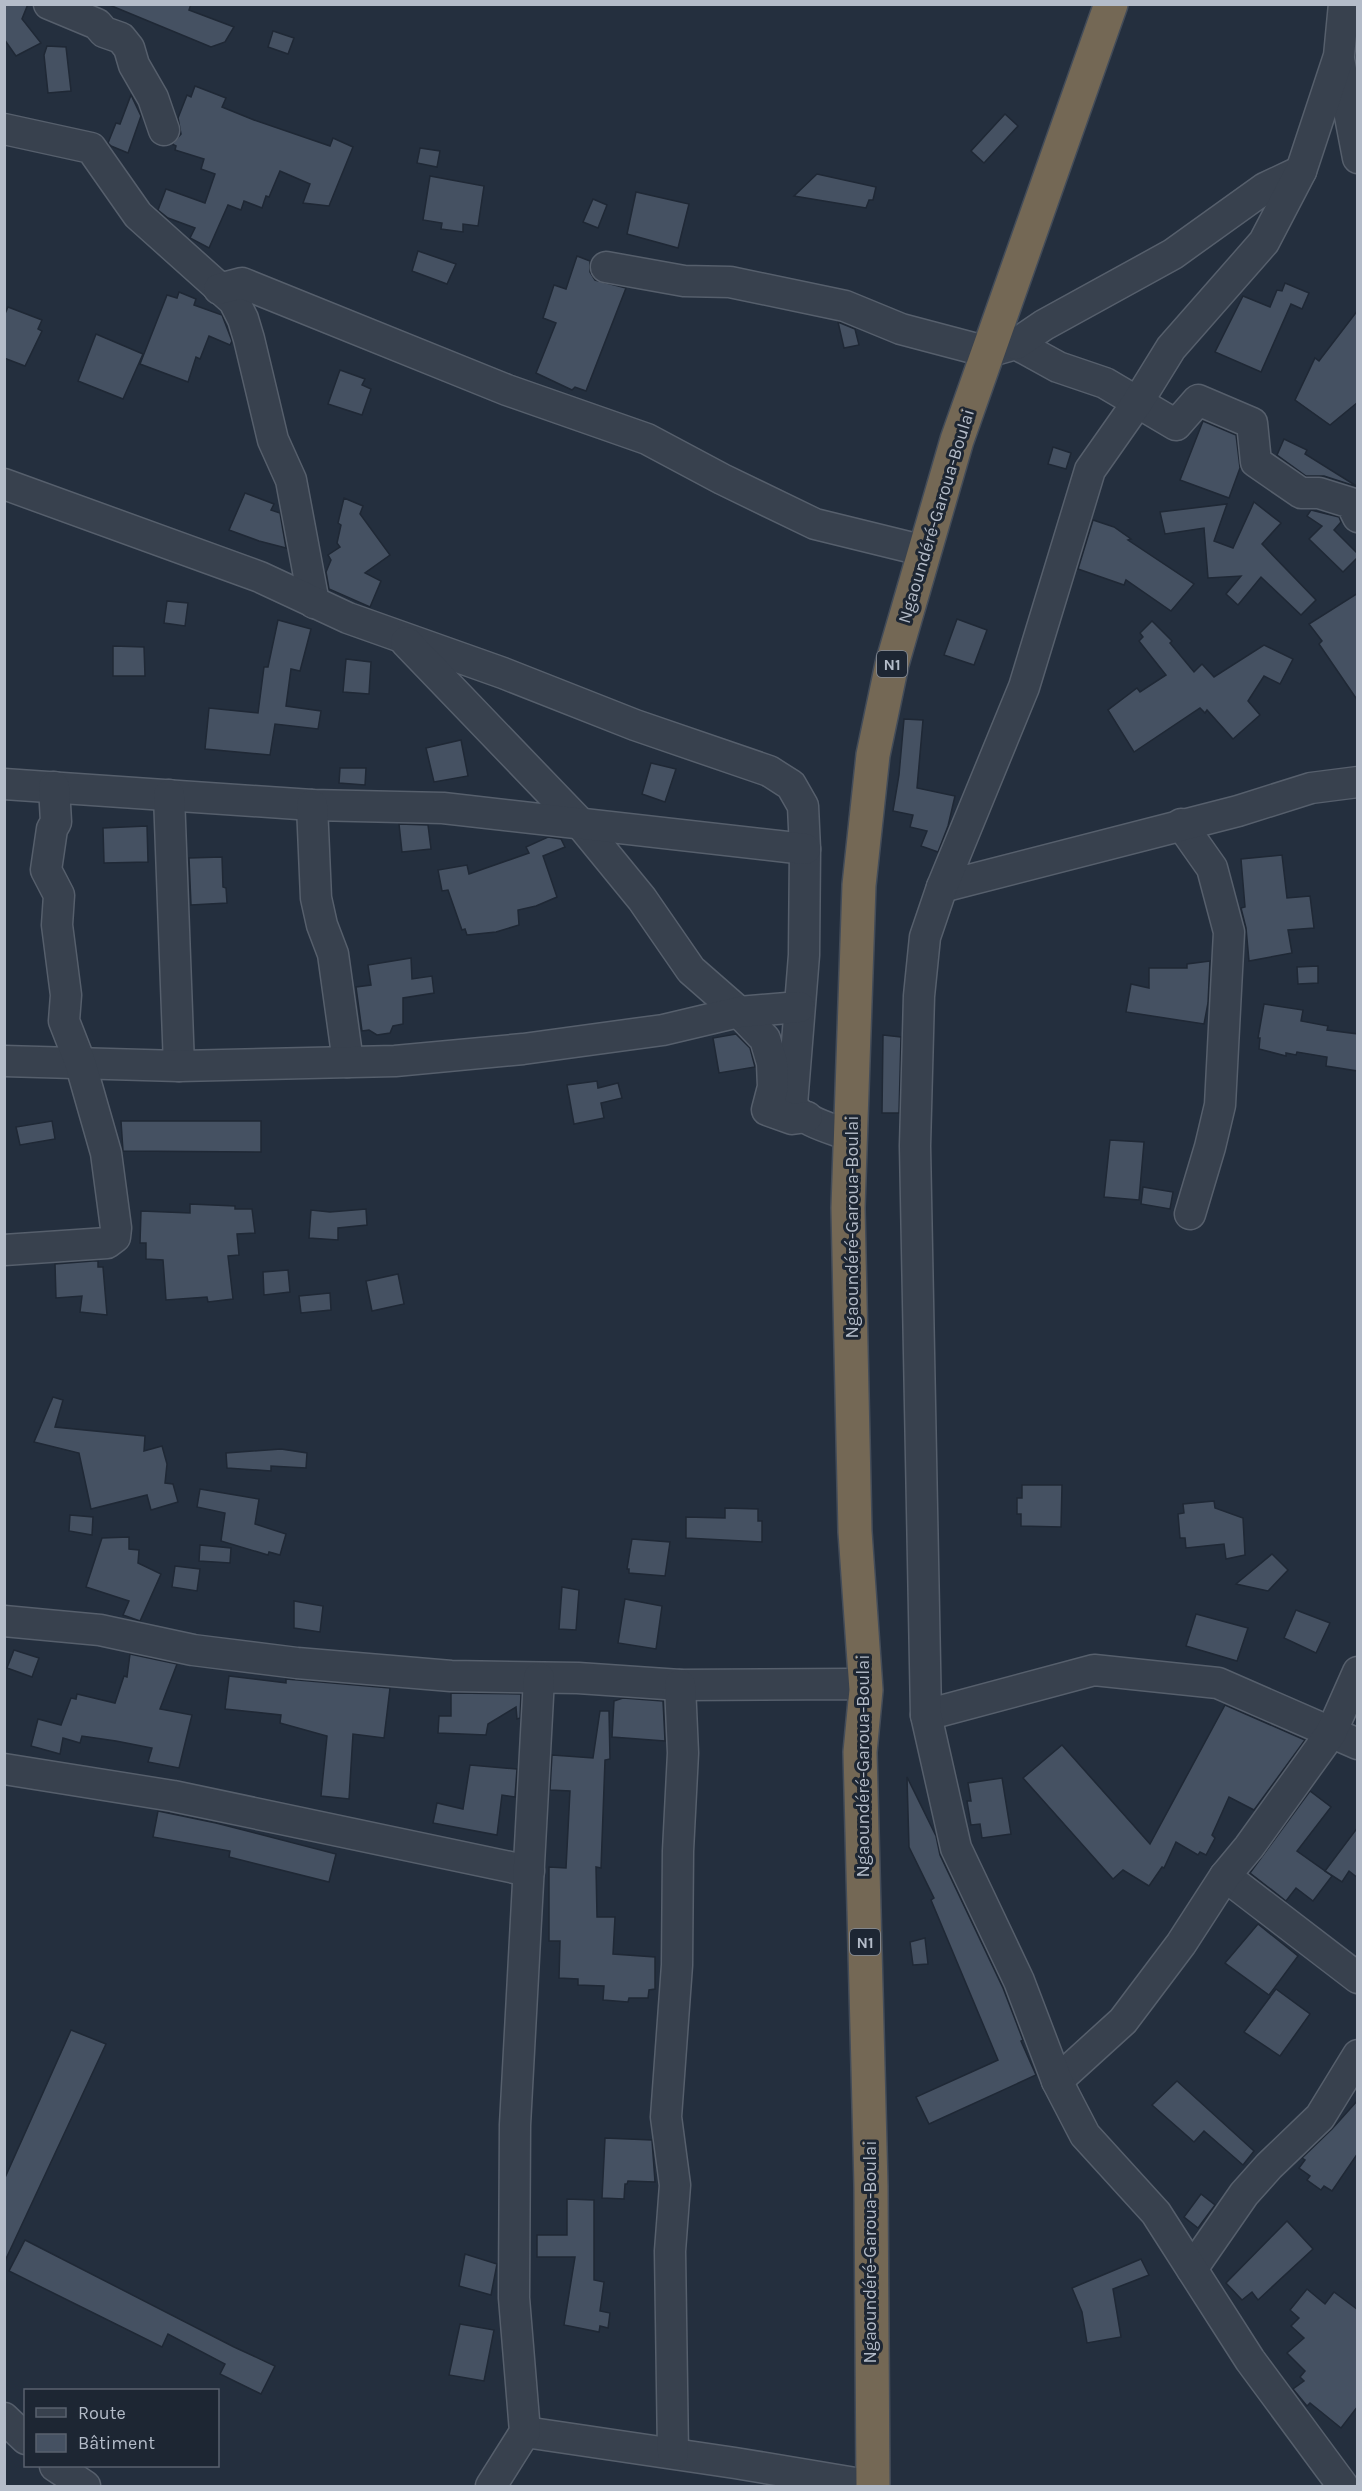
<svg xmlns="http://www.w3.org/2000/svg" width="1362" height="2491" font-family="Karla,sans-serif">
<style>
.building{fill:#455162;stroke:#1f2835;stroke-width:1.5}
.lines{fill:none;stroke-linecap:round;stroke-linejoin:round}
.minor-casing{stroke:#565f6c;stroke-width:33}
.highway-casing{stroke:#434c59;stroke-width:36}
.minor{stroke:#38414e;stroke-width:30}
.highway{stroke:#746855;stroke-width:33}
.labels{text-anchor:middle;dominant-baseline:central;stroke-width:6;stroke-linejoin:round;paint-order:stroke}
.shield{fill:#1d2633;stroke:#878f9c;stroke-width:1.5}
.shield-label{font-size:16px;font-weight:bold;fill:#b4bcc9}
.street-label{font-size:18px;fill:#b4bcc9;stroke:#1d2633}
</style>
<rect width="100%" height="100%" fill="#242f3e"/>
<g class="building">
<polygon points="4,4 28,4 22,19 41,43 16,56 4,39"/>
<polygon points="107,4 191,4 189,10 234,27 225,42 211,47"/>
<polygon points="273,31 294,38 288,54 268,47"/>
<polygon points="47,46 66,47 71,91 48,93 44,55"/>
<polygon points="195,86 226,98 222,107 254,120 330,146 333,138 353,147 329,206 303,203 310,184 280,171 269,197 266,196 262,208 244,201 241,210 228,205 209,248 190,238 195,228 168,218 158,210 166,189 205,203 215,174 201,169 204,159 175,150 176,146 172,144 181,134 178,118 187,95 191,97"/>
<polygon points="131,95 141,116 128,153 111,146 108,143 116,123 120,124"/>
<polygon points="1005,114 1018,126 984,163 971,151"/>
<polygon points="420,148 440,151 437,167 417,163"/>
<polygon points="817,174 876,187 873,200 869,200 866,208 794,196"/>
<polygon points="430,176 484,186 478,226 463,224 463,232 441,229 442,223 423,220"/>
<polygon points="636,192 689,204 678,248 627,234"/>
<polygon points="593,199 607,205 598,228 583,222"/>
<polygon points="418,251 456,264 447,284 412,271"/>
<polygon points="577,256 590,261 590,272 595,280 626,288 586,391 575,387 572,390 536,373 556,323 543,318 554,285 566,289"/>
<polygon points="1285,283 1309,293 1302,309 1291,304 1261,372 1215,352 1243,296 1270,307 1277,290 1282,291"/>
<polygon points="179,292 196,299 194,305 222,315 232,341 230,345 209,336 200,359 196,357 188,382 140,364 167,295 177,298"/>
<polygon points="8,307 42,320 38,329 42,331 25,366 4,358 4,316"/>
<polygon points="1358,310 1358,402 1330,425 1295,400 1315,358 1319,361"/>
<polygon points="838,322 855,329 859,345 844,348"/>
<polygon points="96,334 143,354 123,399 78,381"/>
<polygon points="340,370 365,379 362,385 371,389 362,415 328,404"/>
<polygon points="1203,421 1236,435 1240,468 1229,498 1180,480"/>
<polygon points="1284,439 1307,450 1305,454 1358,487 1324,476 1306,476 1277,455"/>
<polygon points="1053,447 1071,453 1066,469 1048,464"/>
<polygon points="245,493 274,504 271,510 280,513 286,548 259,541 229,530"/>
<polygon points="344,498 363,506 360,514 390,555 365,573 381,581 370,607 329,589 326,572 331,560 328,555 340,547 337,543 341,525 338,523"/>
<polygon points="1254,502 1281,523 1262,544 1316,600 1301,615 1261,577 1238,605 1226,594 1241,576 1208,578 1204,528 1165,534 1160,512 1227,504 1214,541 1233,548"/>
<polygon points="1311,510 1339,517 1341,522 1334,530 1358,554 1358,557 1343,572 1309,539 1322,526 1307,516"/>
<polygon points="1093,520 1114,527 1131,539 1128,540 1194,584 1171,611 1126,580 1124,585 1078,569"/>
<polygon points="1358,593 1358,701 1319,644 1322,641 1309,624"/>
<polygon points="167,601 188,603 185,626 164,623"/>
<polygon points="957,619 987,630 974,665 944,655"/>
<polygon points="278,620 311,629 300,671 291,669 286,706 321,711 318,729 275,724 270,755 205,749 209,708 258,713 264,667 268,667"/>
<polygon points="1152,621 1172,641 1170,643 1194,672 1202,664 1214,677 1264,645 1293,659 1280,684 1264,676 1248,701 1260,715 1233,739 1207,710 1205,713 1200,708 1134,752 1108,710 1137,688 1140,692 1166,675 1139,641 1143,637 1140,633"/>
<polygon points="113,646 144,647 145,676 113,676"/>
<polygon points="346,659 371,662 369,694 343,692"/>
<polygon points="904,719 923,720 917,788 955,796 948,826 938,852 921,846 927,831 910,827 913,815 893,811 899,775"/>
<polygon points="461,740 468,776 434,782 426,748"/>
<polygon points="651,763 676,769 665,802 642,794"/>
<polygon points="340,768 366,768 365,785 339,783"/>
<polygon points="399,824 428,825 431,849 402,852"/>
<polygon points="147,826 148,862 104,863 103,828"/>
<polygon points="548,837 561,839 565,847 543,856 557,897 536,906 518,910 519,925 496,932 467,935 465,929 462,930 448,890 442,891 438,870 467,865 469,874 529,853 526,847"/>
<polygon points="1282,855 1287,898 1310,896 1314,928 1288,930 1292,953 1249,961 1246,928 1241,908 1245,907 1241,859"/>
<polygon points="222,857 223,887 226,888 227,903 191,905 189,858"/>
<polygon points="411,958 412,979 432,976 434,993 403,998 403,1024 393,1026 390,1033 377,1035 369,1030 362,1031 356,987 371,985 368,965"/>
<polygon points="1210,961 1208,1003 1204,1024 1126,1012 1131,984 1149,988 1149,968 1187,968 1187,964"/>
<polygon points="1318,966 1318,983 1298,984 1297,967"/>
<polygon points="1264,1004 1303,1010 1301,1021 1328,1026 1327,1030 1358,1034 1358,1071 1326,1066 1327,1057 1297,1052 1296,1055 1286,1053 1286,1056 1259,1049 1260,1038 1258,1038"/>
<polygon points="736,1034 750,1048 755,1067 719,1073 713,1038"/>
<polygon points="883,1035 901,1037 899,1113 882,1113"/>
<polygon points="597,1081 598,1088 618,1083 622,1098 601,1103 604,1118 574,1124 567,1085"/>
<polygon points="52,1121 55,1139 20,1145 16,1127"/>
<polygon points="121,1121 261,1121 261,1152 123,1151"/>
<polygon points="1110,1140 1144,1142 1139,1200 1104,1197"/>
<polygon points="1143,1187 1173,1192 1170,1209 1141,1204"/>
<polygon points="190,1204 235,1206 235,1209 252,1209 255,1233 237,1234 239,1255 228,1256 233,1299 208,1302 207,1297 166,1300 163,1260 146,1259 146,1243 140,1243 141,1211 190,1213"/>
<polygon points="366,1209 367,1225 338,1228 338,1240 309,1238 311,1210 330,1212"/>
<polygon points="93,1261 98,1261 98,1267 103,1267 107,1315 80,1312 82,1296 56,1298 55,1264"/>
<polygon points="288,1270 290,1292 264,1295 263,1272"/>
<polygon points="398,1274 404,1304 372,1311 366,1281"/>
<polygon points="330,1293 331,1310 301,1313 299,1296"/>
<polygon points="53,1397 63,1400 55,1427 145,1436 144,1451 162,1446 167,1464 165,1483 173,1484 178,1502 151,1510 147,1495 91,1509 79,1453 34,1442"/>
<polygon points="281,1449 307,1453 306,1468 271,1466 271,1471 227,1468 226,1453"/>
<polygon points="1022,1485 1062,1485 1061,1527 1021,1526 1021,1514 1017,1514 1017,1498 1022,1498"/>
<polygon points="200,1489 259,1499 255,1524 286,1534 280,1555 269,1552 268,1555 221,1541 225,1513 197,1507"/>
<polygon points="1214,1501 1215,1508 1243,1518 1245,1555 1226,1559 1224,1544 1186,1548 1185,1538 1180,1538 1178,1514 1184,1513 1183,1504"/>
<polygon points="725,1508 758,1509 758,1521 762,1521 762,1542 686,1538 686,1517 725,1518"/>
<polygon points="70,1515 93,1517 92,1535 69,1531"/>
<polygon points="129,1537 129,1549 139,1550 138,1563 161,1574 140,1621 123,1615 129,1601 86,1587 102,1538"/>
<polygon points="632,1539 670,1542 665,1576 629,1573 629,1569 627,1569"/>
<polygon points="200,1545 231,1548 230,1563 199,1561"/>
<polygon points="1272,1554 1288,1570 1268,1591 1236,1584"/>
<polygon points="175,1566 200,1569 197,1591 172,1587"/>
<polygon points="562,1587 579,1590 576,1630 559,1629"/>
<polygon points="625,1599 662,1606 656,1649 618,1643"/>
<polygon points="294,1601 323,1606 320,1632 294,1628"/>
<polygon points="1296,1610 1330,1623 1316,1653 1284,1638"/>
<polygon points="1196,1614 1248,1628 1237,1661 1186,1646"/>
<polygon points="14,1650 39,1658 32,1677 7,1668"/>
<polygon points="130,1654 177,1664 160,1709 192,1715 179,1768 148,1762 152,1748 116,1741 82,1736 80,1743 63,1738 60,1754 31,1746 38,1719 61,1725 71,1698 76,1699 77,1694 115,1703 124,1676 127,1677"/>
<polygon points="229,1676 286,1683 286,1679 390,1688 384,1738 353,1734 349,1799 321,1796 327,1736 280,1723 281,1715 225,1709"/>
<polygon points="451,1693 521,1694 520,1718 517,1719 516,1707 488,1724 486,1735 438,1733 439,1716 451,1716"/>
<polygon points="623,1698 663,1701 665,1741 612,1737 614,1701"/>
<polygon points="1225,1705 1305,1740 1254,1810 1229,1797 1212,1835 1215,1838 1206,1855 1200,1852 1198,1855 1176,1842 1164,1868 1162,1867 1149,1886 1123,1870 1113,1879 1023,1778 1062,1745 1150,1844"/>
<polygon points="600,1711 609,1711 610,1759 605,1760 601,1868 596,1867 597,1917 615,1917 613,1954 655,1957 655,1989 649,1990 648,1998 629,1998 628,2002 603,2000 604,1986 578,1985 578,1979 559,1978 560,1941 549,1941 549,1867 566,1868 570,1791 550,1790 552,1755 593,1758"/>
<polygon points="470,1765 517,1769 515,1797 502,1795 497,1835 433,1823 437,1803 463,1809"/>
<polygon points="907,1777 936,1836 940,1855 1003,1988 1023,2040 1021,2041 1036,2075 929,2124 916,2097 998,2060 931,1900 934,1898 909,1847"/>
<polygon points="1002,1778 1011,1834 982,1838 980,1824 971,1825 967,1801 971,1801 968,1783"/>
<polygon points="1310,1791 1331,1807 1297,1851 1332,1876 1313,1901 1296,1888 1286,1901 1250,1873"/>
<polygon points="158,1811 216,1823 336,1854 329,1882 229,1857 230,1851 153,1837"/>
<polygon points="1358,1827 1358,1878 1349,1871 1342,1882 1325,1871"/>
<polygon points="1258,1924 1298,1956 1269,1995 1225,1963"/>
<polygon points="925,1938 928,1964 913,1965 910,1942"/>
<polygon points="1276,1989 1310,2014 1280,2056 1244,2032"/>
<polygon points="71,2030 106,2044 4,2263 4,2180"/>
<polygon points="1177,2081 1254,2151 1243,2165 1204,2131 1194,2142 1152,2105"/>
<polygon points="1358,2100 1358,2153 1332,2191 1324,2186 1321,2190 1307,2180 1310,2176 1299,2168 1305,2160 1302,2158 1332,2129"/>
<polygon points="605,2138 652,2140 655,2182 628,2181 627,2184 625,2184 624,2199 602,2198"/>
<polygon points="1201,2194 1215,2205 1198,2228 1184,2217"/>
<polygon points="567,2199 594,2200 594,2280 604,2282 600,2311 610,2313 608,2328 600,2326 599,2332 564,2325 575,2257 537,2257 537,2235 567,2235"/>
<polygon points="1287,2221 1313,2249 1258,2300 1252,2292 1242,2300 1226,2283"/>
<polygon points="25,2240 234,2347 275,2366 261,2394 220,2374 225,2364 168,2334 162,2347 9,2271"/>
<polygon points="465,2254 497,2264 491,2295 459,2286"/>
<polygon points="1141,2259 1149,2275 1113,2289 1121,2337 1087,2343 1082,2312 1072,2288"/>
<polygon points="1307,2289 1325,2304 1334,2292 1358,2310 1358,2406 1341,2428 1310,2403 1307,2406 1293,2389 1304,2381 1300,2377 1305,2371 1287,2353 1304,2338 1291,2326 1299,2318 1290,2310"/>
<polygon points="460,2324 494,2330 484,2381 449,2375"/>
</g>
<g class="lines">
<defs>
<g id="minor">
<polyline points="49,4 97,24 104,32 121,38 129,48 134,65 153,98 164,130"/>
<polyline points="1339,59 1358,158"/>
<polyline points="4,129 91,148 138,215 234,301 243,319 249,339 273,440 291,480 314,603"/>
<polyline points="606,267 684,281 730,282 845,306 901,329 988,352 1016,344 1058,367 1105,383 1176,425 1198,400 1252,423 1256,462 1301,493 1319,493 1351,503 1358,517"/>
<polyline points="219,289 242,283 507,390 647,439 722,479 815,524 925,551"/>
<polyline points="1016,344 1044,325 1173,254 1265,188 1301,171"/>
<path d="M4,484L260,577L348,618L503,673L635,725L769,771L791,785L803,806L805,849L804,955L792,1105C802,1122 834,1129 851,1136"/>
<polyline points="406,642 579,822 642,899 691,970 739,1012 765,1039 772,1063 773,1087 767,1110 792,1119 807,1117"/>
<polyline points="4,784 312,805 443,808 805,849"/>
<polyline points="169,795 179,1066"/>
<polyline points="312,805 316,898 322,925 333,954 348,1062"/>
<polyline points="1181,824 1212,868 1229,932 1220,1105 1210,1147 1190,1214"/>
<polyline points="942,887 1238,811 1311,788 1358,782"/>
<polyline points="4,1061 179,1066 395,1061 523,1049 663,1030 739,1012 799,1007"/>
<polyline points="4,1250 107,1243 115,1237 116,1228 106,1153 80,1062 64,1021 66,995 57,925 59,895 46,870 52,829 56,822 54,787"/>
<polyline points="4,1621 100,1630 193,1650 297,1663 451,1676 578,1678 680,1685 850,1684 866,1690"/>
<polyline points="926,1715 1094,1670 1218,1683 1358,1744"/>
<polyline points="4,1769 173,1796 529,1871"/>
<polyline points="1225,1876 1358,1978"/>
<polyline points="1057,2081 1123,2021 1181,1944 1225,1876 1249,1847 1331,1733 1358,1672"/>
<polyline points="1192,2269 1244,2194 1269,2166 1320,2117 1358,2055"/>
<polyline points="4,2418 26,2439"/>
<polyline points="525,2432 735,2463 873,2486"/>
<polyline points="673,2453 670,2251 675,2185 666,2117 677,1965 678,1851 683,1753 680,1685"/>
<polyline points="55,2466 85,2486"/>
<polyline points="491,2486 525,2432 514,2298 515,2125 539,1678"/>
<polyline points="1343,2486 1250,2360 1156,2213 1085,2135 1057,2081 1019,1981 956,1848 926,1715 915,1146 919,996 925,937 942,887 1024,687 1090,470 1137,403 1171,348 1264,242 1301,171 1339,56 1344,4"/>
</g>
<polyline id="highway" points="873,2486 871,2186 860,1752 866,1690 855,1532 848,1208 859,885 873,755 892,664 957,440 1111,4"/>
</defs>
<use href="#minor" class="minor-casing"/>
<use href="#highway" class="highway-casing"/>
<use href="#minor" class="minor"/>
<use href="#highway" class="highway"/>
</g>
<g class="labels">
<g class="shield">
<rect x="877" y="651" width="30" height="26" rx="4.5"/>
<rect x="850" y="1929" width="30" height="26" rx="4.5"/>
</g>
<g class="shield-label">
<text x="892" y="664">N1</text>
<text x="865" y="1942">N1</text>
</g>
<g class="street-label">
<text transform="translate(936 516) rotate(-73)">Ngaoundéré-Garoua-Boulai</text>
<text transform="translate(852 1227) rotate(-90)">Ngaoundéré-Garoua-Boulai</text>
<text transform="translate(863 1766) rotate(-90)">Ngaoundéré-Garoua-Boulai</text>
<text transform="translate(870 2252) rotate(-90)">Ngaoundéré-Garoua-Boulai</text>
</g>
</g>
<rect width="1362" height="2491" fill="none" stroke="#b4bcc9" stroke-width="12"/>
<rect x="24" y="2389" width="195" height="78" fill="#1d2633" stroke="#59626f" stroke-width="1.5"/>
<rect x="36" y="2408" width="30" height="9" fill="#38414e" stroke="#59626f" stroke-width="1.5"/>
<text x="78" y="2419" font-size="18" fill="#b4bcc9">Route</text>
<rect x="36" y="2434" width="30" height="18" fill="#455162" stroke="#59626f" stroke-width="1.5"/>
<text x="78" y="2449" font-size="18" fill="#b4bcc9">Bâtiment</text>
</svg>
